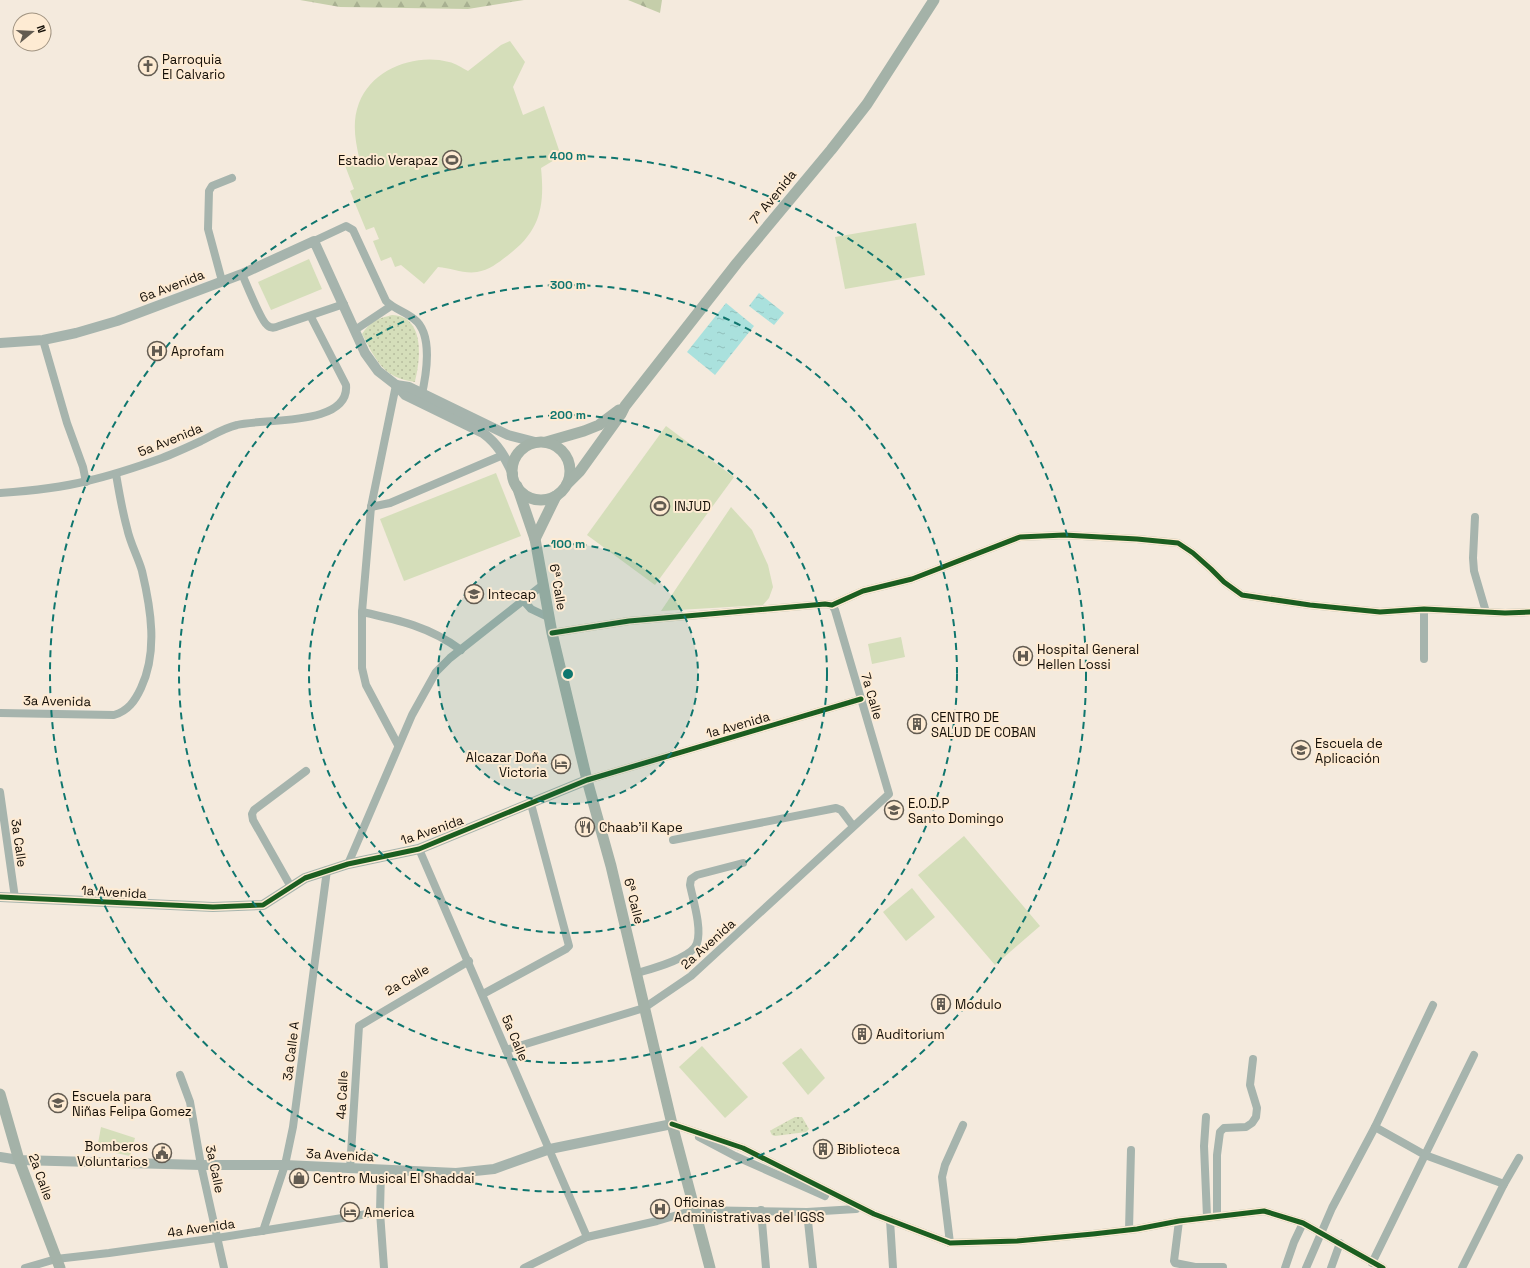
<svg xmlns="http://www.w3.org/2000/svg" width="1530" height="1268" font-family="'Space Grotesk',sans-serif">
<style>
.green{fill:#d5deba}
.forest{fill:url(#forest-firs)}
.park{fill:url(#park-dots)}
.water{fill:url(#water-ripples)}
.lines{fill:none;stroke-linecap:round;stroke-linejoin:round}
.minor{stroke:#a6b4ad;stroke-width:8}
.tertiary{stroke:#a6b4ad;stroke-width:10}
.secondary{stroke:#a4b2a8;stroke-width:11}
.cycleway-casing{stroke:#feebd3;stroke-width:8}
.cycleway{stroke:#1b5e20;stroke-width:5}
.ring{fill:none;stroke:#0f766e;stroke-width:2;stroke-dasharray:7 5}
.labels{text-anchor:middle;dominant-baseline:central;stroke-width:4;stroke-linejoin:round;paint-order:stroke}
.poi-label{font-size:13px;fill:#140e06;stroke:#feebd3;text-anchor:start}
.street-label{font-size:13px;fill:#140e06;stroke:#feebd3}
.centre{fill:#0f766e;stroke:#feebd3;stroke-width:2}
.ring-label{font-size:12px;text-anchor:middle;font-weight:bold;fill:#0f766e;stroke:#feebd3;stroke-width:4;stroke-linejoin:round;paint-order:stroke}
</style>
<defs>
<pattern id="forest-firs" width="22" height="20" patternUnits="userSpaceOnUse"><rect width="22" height="20" fill="#c5ceaa"/><path d="M5 1l3.5 6h-7zM16 11l3.5 6h-7z" fill="#a8b091"/></pattern>
<pattern id="park-dots" width="8" height="8" patternUnits="userSpaceOnUse"><rect width="8" height="8" fill="#d5deba"/><path d="M2 2h.1M6 6h.1" fill="none" stroke="#b6bd9e" stroke-width="1.8" stroke-linecap="round"/></pattern>
<pattern id="water-ripples" width="26" height="14" patternUnits="userSpaceOnUse"><rect width="26" height="14" fill="#aae1dd"/><path d="M2 4q2-2 4 0t4 0M15 11q2-2 4 0t4 0" fill="none" stroke="#91c0bc"/></pattern>
</defs>
<rect width="100%" height="100%" fill="#f4eadd"/>
<g class="green">
<path d="M510,41L525,62L513,87L523,115L544,106L561,156L541,168C545,207 540,232 507,256C498,263 489,270 477,272C464,274 451,268 438,267L424,284L401,265L395,267L391,257L381,261L373,241L379,239L374,227L366,230L350,191L354,189L344,163L359,157C355,140 352,121 359,103C372,69 415,53 449,62C455,63 462,68 468,71L501,45Z"/>
<polygon points="916,223 925,275 845,289 835,237"/>
<polygon points="309,259 322,289 271,310 258,282"/>
<polygon points="666,426 734,477 655,585 587,535"/>
<polygon points="496,473 521,536 404,581 380,519"/>
<polygon points="731,507 752,530 768,565 773,587 769,598 763,605 661,611"/>
<polygon points="901,637 905,657 872,664 868,644"/>
<polygon points="964,836 1040,926 995,965 918,875"/>
<polygon points="912,888 935,917 906,941 883,912"/>
<polygon points="702,1046 748,1097 725,1118 679,1067"/>
<polygon points="801,1048 825,1078 808,1095 782,1063"/>
<polygon points="101,1127 135,1138 130,1156 97,1149"/>
</g>
<g class="forest">
<polygon points="300,0 524,0 468,9 340,7"/>
<polygon points="628,0 662,0 660,13"/>
</g>
<g class="park">
<path d="M392,315C425,316 421,359 415,382C383,378 376,360 362,334C371,321 377,319 392,315Z"/>
<polygon points="795,1117 802,1117 809,1129 806,1132 775,1136 772,1135 770,1131 773,1129"/>
</g>
<g class="water">
<polygon points="759,293 784,313 774,325 749,306"/>
<polygon points="726,303 754,326 715,375 687,352"/>
</g>
<g class="lines">
<g class="minor">
<path d="M314,241L346,226L353,230L386,301C394,309 406,312 414,319C434,334 426,377 421,398"/>
<path d="M242,274C246,283 261,321 267,325C271,329 275,328 279,326L344,304"/>
<polyline points="222,281 208,229 209,191 212,186 232,178"/>
<polyline points="355,330 391,306"/>
<polyline points="43,340 67,423 83,467 86,482"/>
<polyline points="396,385 371,507 362,612 362,668 366,685 398,745"/>
<path d="M0,493C29,491 59,488 87,481C113,475 137,467 162,458C175,453 188,447 201,441C213,435 224,428 237,425C262,418 350,427 346,385L311,317"/>
<polyline points="371,507 390,503 503,455"/>
<polyline points="1475,517 1473,558 1474,571 1486,612"/>
<polyline points="523,600 531,609 550,618"/>
<path d="M362,612C399,620 430,627 461,650"/>
<polyline points="552,633 629,621 825,604 832,605 863,591 912,579 1020,537 1064,535 1137,539 1178,543 1193,553 1211,569 1224,582 1242,595 1310,605 1380,612 1424,609 1505,613 1530,612"/>
<polyline points="1424,659 1424,609"/>
<path d="M0,713L114,715C128,711 135,701 141,688C158,652 151,609 142,571C138,557 130,543 127,528C122,510 119,492 116,474"/>
<polyline points="587,780 861,699"/>
<polyline points="0,792 15,898"/>
<polyline points="673,840 836,808 841,810 853,826"/>
<polyline points="419,849 587,1237"/>
<polyline points="348,864 412,715 436,672 450,658 544,584"/>
<polyline points="291,887 253,820 252,814 254,810 306,771"/>
<path d="M637,973C651,969 693,958 697,943C702,928 693,900 690,885L691,879L697,875L743,863"/>
<polyline points="483,994 566,949 569,946 531,804"/>
<polyline points="506,1050 644,1008 691,976 889,794 835,610 832,605"/>
<polyline points="180,1075 190,1102 201,1165 224,1268"/>
<polyline points="1206,1117 1204,1146 1207,1217"/>
<polyline points="672,1124 743,1148 874,1214 950,1243 1017,1241 1093,1234 1137,1229 1179,1221 1264,1211 1303,1223 1383,1268"/>
<polyline points="1375,1127 1425,1155 1504,1184"/>
<polyline points="699,1137 735,1156 825,1196"/>
<polyline points="350,1169 359,1026 469,961"/>
<polyline points="381,1170 380,1212 384,1268"/>
<polyline points="761,1210 766,1268"/>
<polyline points="807,1212 813,1268"/>
<polyline points="1217,1216 1217,1155 1220,1132 1224,1128 1246,1127 1252,1123 1256,1117 1257,1108 1250,1085 1253,1059"/>
<polyline points="890,1220 893,1268"/>
<polyline points="1179,1221 1174,1261 1175,1263 1195,1267 1223,1267"/>
<polyline points="1129,1230 1131,1150"/>
<polyline points="263,1231 285,1165 293,1127 327,870"/>
<polyline points="950,1243 942,1177 945,1165 963,1125"/>
<polyline points="1372,1263 1474,1055"/>
<polyline points="25,1268 56,1259 109,1253 217,1238 380,1212"/>
<polyline points="524,1268 587,1237 657,1221 694,1210 807,1212 856,1209"/>
<polyline points="1285,1268 1294,1242 1303,1223"/>
<polyline points="1306,1268 1332,1208 1375,1127 1433,1005"/>
<polyline points="1331,1268 1340,1243"/>
<polyline points="1462,1268 1504,1184 1519,1158"/>
</g>
<g class="tertiary">
<path d="M0,343L43,340L76,333L117,321L242,274L314,241L365,353L378,371L396,385L405,395L483,433C498,444 505,457 513,474"/>
<polyline points="396,385 409,387 508,435 535,442"/>
<polyline points="0,897 213,907 263,905 305,878 348,864 419,849 587,780"/>
<polyline points="0,1157 19,1160 201,1165 285,1165 456,1173 494,1169 550,1149 672,1124"/>
</g>
<g class="secondary">
<polyline points="546,442 584,431 599,425 619,410"/>
<circle cx="541" cy="471" r="29"/>
<polyline points="567,484 580,471 621,414 625,406 737,263 831,150 867,104 934,0"/>
<polyline points="517,486 535,539 552,633 587,780 611,866 672,1124 710,1268"/>
<polyline points="535,539 556,496"/>
<polyline points="0,1094 19,1160 60,1268"/>
</g>
<defs>
<g id="cycleway">
<polyline points="552,633 629,621 825,604 832,605 863,591 912,579 1020,537 1064,535 1137,539 1178,543 1193,553 1211,569 1224,582 1242,595 1310,605 1380,612 1424,609 1505,613 1530,612"/>
<polyline points="0,897 213,907 263,905 305,878 348,864 419,849 587,780 861,699"/>
<polyline points="672,1124 743,1148 874,1214 950,1243 1017,1241 1093,1234 1137,1229 1179,1221 1264,1211 1303,1223 1383,1268"/>
</g>
</defs>
<use href="#cycleway" class="cycleway-casing"/>
<use href="#cycleway" class="cycleway"/>
</g>
<circle cx="568" cy="674" r="130" fill="#0f766e" fill-opacity=".12"/>
<g class="ring">
<circle cx="568" cy="674" r="130"/>
<circle cx="568" cy="674" r="259"/>
<circle cx="568" cy="674" r="389"/>
<circle cx="568" cy="674" r="518"/>
</g>
<defs>
<symbol id="church-ring" viewBox="-11 -11 22 22"><circle r="9.5" fill="#feebd3" stroke="#625b51" stroke-width="1.5"/><path d="M-1.2-6h2.4v3.5h3.3v2.4h-3.3V6h-2.4V-.1h-3.3v-2.4h3.3Z" fill="#625b51"/></symbol>
<symbol id="stadium-ring" viewBox="-11 -11 22 22"><circle r="9.5" fill="#feebd3" stroke="#625b51" stroke-width="1.5"/><path d="M0-5a6.5 5 0 1 0 0 10a6.5 5 0 1 0 0-10ZM-3.5-1.8h7v3.6h-7Z" fill="#625b51"/></symbol>
<symbol id="hospital-ring" viewBox="-11 -11 22 22"><circle r="9.5" fill="#feebd3" stroke="#625b51" stroke-width="1.5"/><path d="M-5-5h3v3.5h4V-5h3V5h-3V1.5h-4V5h-3Z" fill="#625b51"/></symbol>
<symbol id="university-ring" viewBox="-11 -11 22 22"><circle r="9.5" fill="#feebd3" stroke="#625b51" stroke-width="1.5"/><path d="M0-5L7-2L0 1L-7-2ZM-4 1L0 2.5L4 1V4Q0 6-4 4Z" fill="#625b51"/></symbol>
<symbol id="building-ring" viewBox="-11 -11 22 22"><circle r="9.5" fill="#feebd3" stroke="#625b51" stroke-width="1.5"/><path d="M-4-6H4V6H1V3H-1V6H-4ZM-2.5-4.3h1.7v1.8h-1.7ZM.8-4.3h1.7v1.8H.8ZM-2.5-1h1.7V.8h-1.7ZM.8-1h1.7V.8H.8Z" fill="#625b51"/></symbol>
<symbol id="school-ring" viewBox="-11 -11 22 22"><circle r="9.5" fill="#feebd3" stroke="#625b51" stroke-width="1.5"/><path d="M0-5L7-2L0 1L-7-2ZM-4 1L0 2.5L4 1V4Q0 6-4 4Z" fill="#625b51"/></symbol>
<symbol id="hotel-ring" viewBox="-11 -11 22 22"><circle r="9.5" fill="#feebd3" stroke="#625b51" stroke-width="1.5"/><path d="M-6-4.5h1.5V1H6V5H4.5V3h-9V5H-6ZM-4 0a1.8 1.8 0 1 1 3.6 0ZM.5 0V-2.5h3Q6-2.5 6 0Z" fill="#625b51"/></symbol>
<symbol id="restaurant-ring" viewBox="-11 -11 22 22"><circle r="9.5" fill="#feebd3" stroke="#625b51" stroke-width="1.5"/><path d="M-5-6h1v4h1v-4h1v4h1v-4h1v5L-1.5 .5V6h-2V.5L-5-1ZM5-6V6H3V1.5H1.5Q1.5-4 5-6Z" fill="#625b51"/></symbol>
<symbol id="civic-ring" viewBox="-11 -11 22 22"><circle r="9.5" fill="#feebd3" stroke="#625b51" stroke-width="1.5"/><path d="M-.6-6.5H3V-4.5H.6V-3L4-1V1h2V6H-6V1h2V-1L-.6-3ZM-1.2 2.5V6h2.4V2.5Z" fill="#625b51"/></symbol>
<symbol id="shop-ring" viewBox="-11 -11 22 22"><circle r="9.5" fill="#feebd3" stroke="#625b51" stroke-width="1.5"/><path d="M-5-2.5h2.3a2.7 3.5 0 0 1 5.4 0H5L5.5 6h-11ZM-1.5-2.5h3a1.5 2.3 0 0 0-3 0Z" fill="#625b51"/></symbol>
</defs>
<g fill-rule="evenodd">
<use href="#church-ring" x="137" y="55" width="22" height="22"/>
<use href="#stadium-ring" x="441" y="149" width="22" height="22"/>
<use href="#hospital-ring" x="146" y="340" width="22" height="22"/>
<use href="#stadium-ring" x="649" y="495" width="22" height="22"/>
<use href="#university-ring" x="463" y="583" width="22" height="22"/>
<use href="#hospital-ring" x="1012" y="645" width="22" height="22"/>
<use href="#building-ring" x="906" y="713" width="22" height="22"/>
<use href="#school-ring" x="1290" y="739" width="22" height="22"/>
<use href="#hotel-ring" x="550" y="753" width="22" height="22"/>
<use href="#school-ring" x="883" y="799" width="22" height="22"/>
<use href="#restaurant-ring" x="574" y="816" width="22" height="22"/>
<use href="#building-ring" x="930" y="993" width="22" height="22"/>
<use href="#building-ring" x="851" y="1023" width="22" height="22"/>
<use href="#school-ring" x="47" y="1092" width="22" height="22"/>
<use href="#building-ring" x="812" y="1138" width="22" height="22"/>
<use href="#civic-ring" x="151" y="1142" width="22" height="22"/>
<use href="#shop-ring" x="288" y="1167" width="22" height="22"/>
<use href="#hospital-ring" x="649" y="1198" width="22" height="22"/>
<use href="#hotel-ring" x="339" y="1201" width="22" height="22"/>
</g>
<g class="labels">
<g class="poi-label">
<text x="162" y="59">Parroquia<tspan x="162" dy="15">El Calvario</tspan></text>
<text x="438" y="160" text-anchor="end">Estadio Verapaz</text>
<text x="171" y="351">Aprofam</text>
<text x="674" y="506">INJUD</text>
<text x="488" y="594">Intecap</text>
<text x="1037" y="649">Hospital General<tspan x="1037" dy="15">Hellen Lossi</tspan></text>
<text x="931" y="717">CENTRO DE<tspan x="931" dy="15">SALUD DE COBAN</tspan></text>
<text x="1315" y="743">Escuela de<tspan x="1315" dy="15">Aplicación</tspan></text>
<text x="547" y="757" text-anchor="end">Alcazar Doña<tspan x="547" dy="15">Victoria</tspan></text>
<text x="908" y="803">E.O.D.P<tspan x="908" dy="15">Santo Domingo</tspan></text>
<text x="599" y="827">Chaab'il Kape</text>
<text x="955" y="1004">Modulo</text>
<text x="876" y="1034">Auditorium</text>
<text x="72" y="1096">Escuela para<tspan x="72" dy="15">Niñas Felipa Gomez</tspan></text>
<text x="148" y="1146" text-anchor="end">Bomberos<tspan x="148" dy="15">Voluntarios</tspan></text>
<text x="837" y="1149">Biblioteca</text>
<text x="313" y="1178">Centro Musical El Shaddai</text>
<text x="674" y="1202">Oficinas<tspan x="674" dy="15">Administrativas del IGSS</tspan></text>
<text x="364" y="1212">America</text>
</g>
<g class="street-label">
<text transform="translate(773 197) rotate(-51)">7ª Avenida</text>
<text transform="translate(172 286) rotate(-21)">6a Avenida</text>
<text transform="translate(170 440) rotate(-22)">5a Avenida</text>
<text transform="translate(558 587) rotate(80)">6ª Calle</text>
<text transform="translate(872 696) rotate(74)">7a Calle</text>
<text transform="translate(57 701) rotate(1)">3a Avenida</text>
<text transform="translate(738 725) rotate(-16)">1a Avenida</text>
<text transform="translate(432 830) rotate(-19)">1a Avenida</text>
<text transform="translate(19 843) rotate(82)">3a Calle</text>
<text transform="translate(114 892) rotate(3)">1a Avenida</text>
<text transform="translate(634 901) rotate(76)">6ª Calle</text>
<text transform="translate(708 944) rotate(-42)">2a Avenida</text>
<text transform="translate(407 980) rotate(-30)">2a Calle</text>
<text transform="translate(515 1038) rotate(67)">5a Calle</text>
<text transform="translate(291 1051) rotate(-83)">3a Calle A</text>
<text transform="translate(342 1095) rotate(-87)">4a Calle</text>
<text transform="translate(340 1155) rotate(3)">3a Avenida</text>
<text transform="translate(215 1169) rotate(78)">3a Calle</text>
<text transform="translate(41 1177) rotate(70)">2a Calle</text>
<text transform="translate(201 1228) rotate(-8)">4a Avenida</text>
</g>
</g>
<circle cx="568" cy="674" r="6" class="centre"/>
<g class="ring-label">
<text x="568" y="160">400 m</text>
<text x="568" y="289">300 m</text>
<text x="568" y="419">200 m</text>
<text x="568" y="548">100 m</text>
</g>
<g transform="translate(32 32) rotate(72)"><circle r="19" fill="#feebd3" stroke="#a09381"/>
<path d="M0-3L7 15L0 10L-7 15Z" fill="#625b51"/>
<text y="-6" font-size="11" font-weight="bold" text-anchor="middle" fill="#140e06">N</text>
</g>
</svg>
